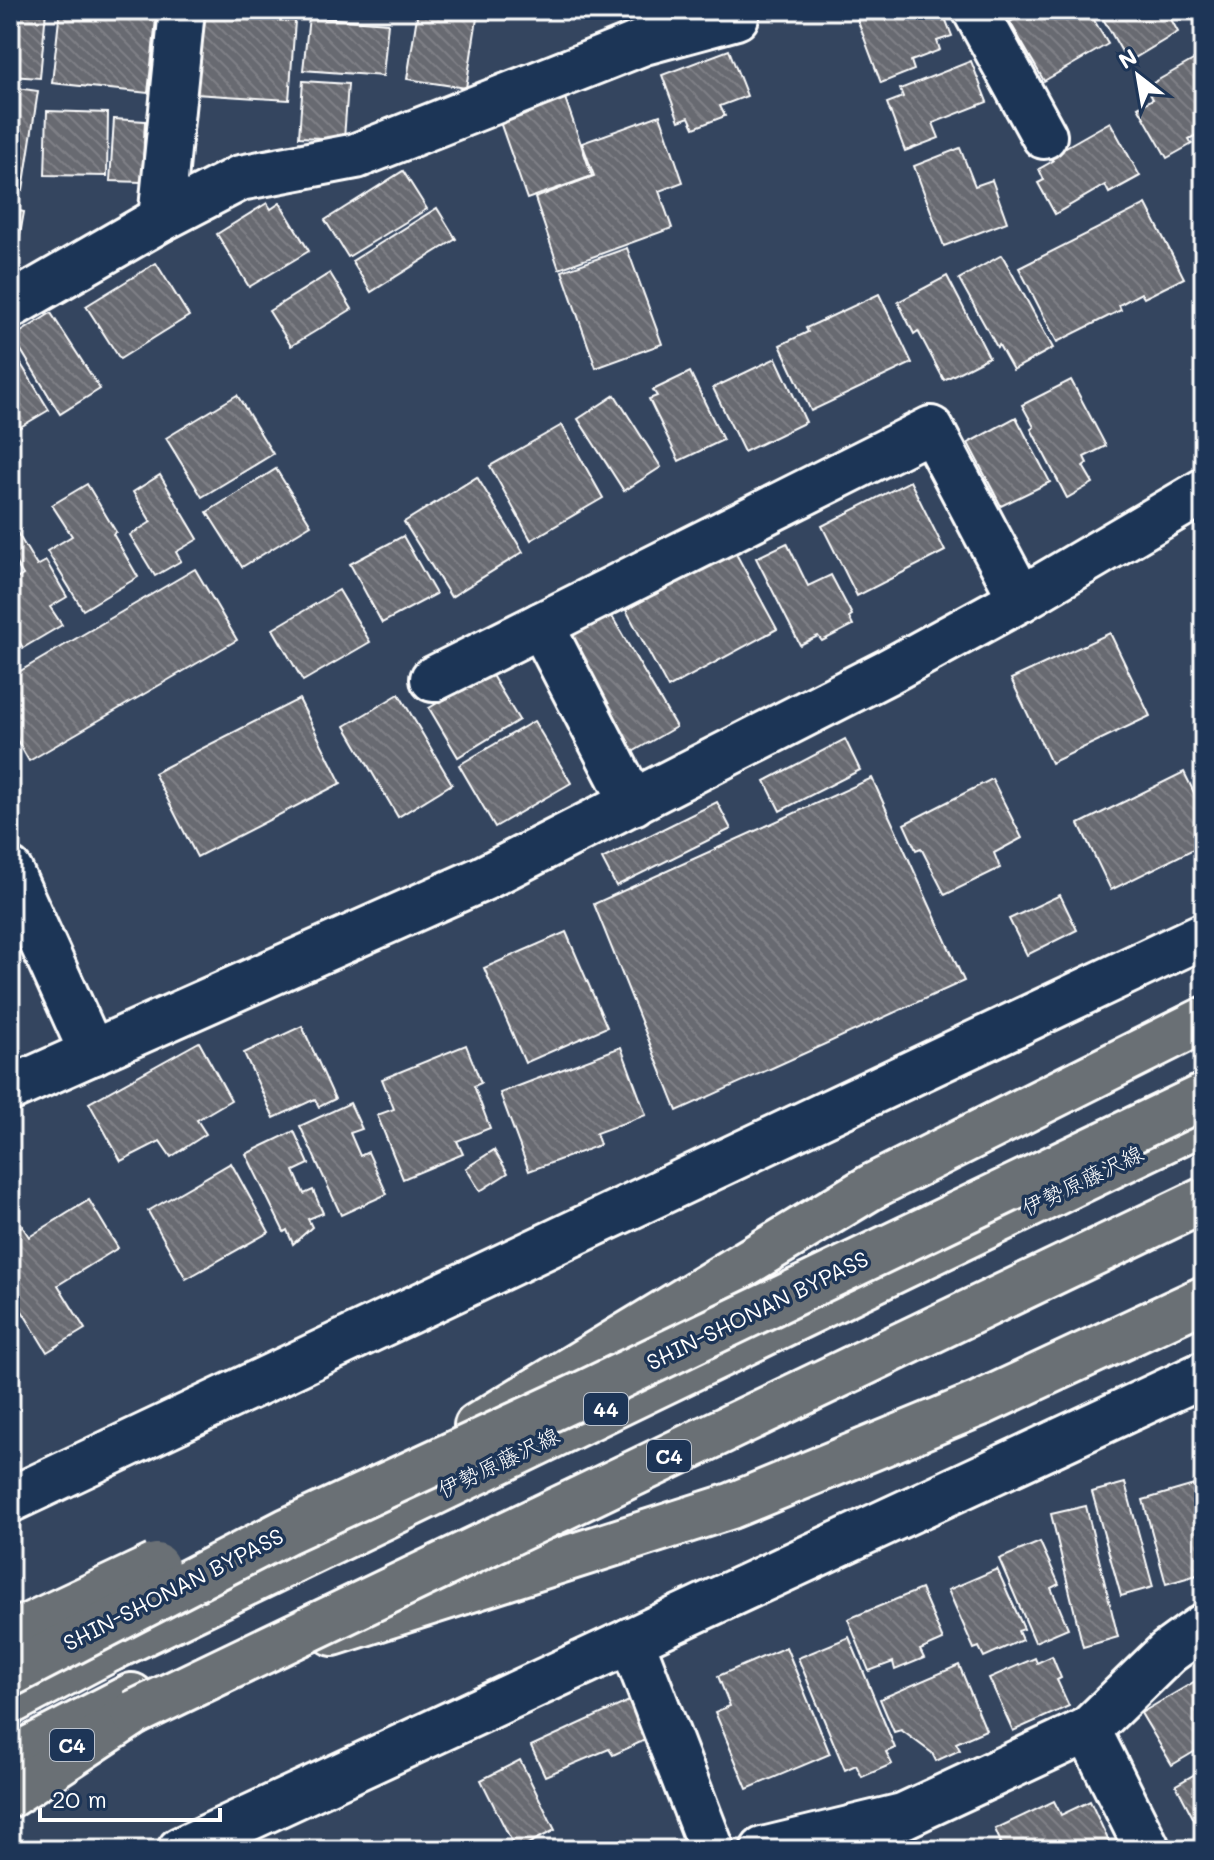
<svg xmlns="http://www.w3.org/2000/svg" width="1214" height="1860" font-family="Mali,'Klee One',sans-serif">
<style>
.building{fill:url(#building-back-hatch);stroke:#fff;stroke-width:2}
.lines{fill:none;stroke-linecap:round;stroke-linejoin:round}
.minor-casing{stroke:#fff;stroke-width:50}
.major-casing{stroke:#fff;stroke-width:50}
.highway-casing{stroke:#fff;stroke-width:50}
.minor{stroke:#1d3557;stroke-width:44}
.major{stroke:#6a7074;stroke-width:44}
.highway{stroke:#6a7074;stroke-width:44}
.highway-bridge-casing{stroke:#fff;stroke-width:50;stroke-linecap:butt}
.highway-bridge{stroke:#6a7074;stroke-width:44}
.labels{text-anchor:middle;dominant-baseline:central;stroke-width:7;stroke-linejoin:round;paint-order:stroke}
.shield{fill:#1d3557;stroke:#bbc2cd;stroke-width:2}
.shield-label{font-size:20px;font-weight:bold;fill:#fff}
.street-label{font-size:22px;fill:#fff;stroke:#1d3557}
</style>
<defs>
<pattern id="building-back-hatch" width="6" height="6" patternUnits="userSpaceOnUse" patternTransform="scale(2)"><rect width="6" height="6" fill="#686a71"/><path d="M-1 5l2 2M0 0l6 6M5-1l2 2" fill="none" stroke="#7f8086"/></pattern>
</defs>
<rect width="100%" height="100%" fill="#34455f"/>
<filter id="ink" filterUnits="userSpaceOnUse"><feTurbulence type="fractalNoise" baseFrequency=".0125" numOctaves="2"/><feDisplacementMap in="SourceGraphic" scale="16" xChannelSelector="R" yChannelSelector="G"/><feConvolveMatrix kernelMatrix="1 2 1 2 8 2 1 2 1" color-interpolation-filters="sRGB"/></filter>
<g filter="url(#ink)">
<g class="building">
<polygon points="10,10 46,10 40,78 10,76"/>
<polygon points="60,10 157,10 148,93 52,83"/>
<polygon points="418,10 478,12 466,88 407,79"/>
<polygon points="872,10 942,10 952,36 937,41 940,50 911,61 914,70 881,83 856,16"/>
<polygon points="1030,10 1088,10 1108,44 1044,81 1010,22"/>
<polygon points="1098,10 1166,10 1178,32 1128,62"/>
<polygon points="201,15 295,21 289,100 195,94"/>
<polygon points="309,17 388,23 383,76 303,70"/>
<polygon points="729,50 747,96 720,106 725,116 694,128 689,117 679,121 662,75"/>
<polygon points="1195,59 1204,74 1204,131 1189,139 1192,144 1167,158 1138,107 1153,99 1146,87"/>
<polygon points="971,61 987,102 933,123 939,138 905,151 887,103 903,97 900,89"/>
<polygon points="303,81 348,84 344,139 299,137"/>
<polygon points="10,87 38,91 23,190 10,188"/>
<polygon points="565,98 592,176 527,199 500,122"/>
<polygon points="47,111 108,113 107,176 45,175"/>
<polygon points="660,115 683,182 659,191 672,228 559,269 535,198 594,176 582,143"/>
<polygon points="114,119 145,121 142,182 110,181"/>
<polygon points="1110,122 1140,176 1109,193 1105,185 1055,214 1038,183 1044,180 1039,169 1053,161 1050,156"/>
<polygon points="960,148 975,186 992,180 1007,222 944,246 914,166"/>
<polygon points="403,171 427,209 348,257 325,220"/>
<polygon points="267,203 271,209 280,203 309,251 249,287 217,234"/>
<polygon points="1146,204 1184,278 1144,298 1141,293 1119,305 1121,310 1057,342 1019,268"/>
<polygon points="437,208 456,239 371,292 352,261"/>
<polygon points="10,209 24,212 14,268 10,267"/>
<polygon points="627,248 662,344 596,368 562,271"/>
<polygon points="1002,255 1053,348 1013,370 999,345 997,347 959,279"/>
<polygon points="156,263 189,316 120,359 86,306"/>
<polygon points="330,273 352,309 291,346 269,311"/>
<polygon points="947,276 989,357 944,380 918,331 914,334 898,302"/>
<polygon points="879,294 912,363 811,411 780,345 808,332 806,328"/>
<polygon points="51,313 100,389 60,414 13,337"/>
<polygon points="10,346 49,410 10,433"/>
<polygon points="776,358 806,422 744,452 713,388"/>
<polygon points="690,372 723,440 679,461 649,399 657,396 653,390"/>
<polygon points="1071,380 1106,446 1084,457 1087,463 1083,466 1093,483 1067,498 1031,429 1034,427 1022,405"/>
<polygon points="237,395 273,454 202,497 166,438"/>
<polygon points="615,395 661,467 624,491 578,419"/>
<polygon points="1016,417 1050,482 1001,506 968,443"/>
<polygon points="562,425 603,498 531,540 490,466"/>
<polygon points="276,469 311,525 242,567 207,512"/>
<polygon points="160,475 198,539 176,552 181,561 155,576 130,535 151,522 133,492"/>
<polygon points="477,477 523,552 451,597 404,522"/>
<polygon points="910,481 945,551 857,596 822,526"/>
<polygon points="87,484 116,532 113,534 138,577 83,610 47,551 72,536 52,505"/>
<polygon points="12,524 37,566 46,561 67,597 50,607 62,625 23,648 10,626 10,575 13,581 23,575 10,554"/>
<polygon points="403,536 436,594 382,623 350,564"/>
<polygon points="787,543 808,586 831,575 852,615 849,617 853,625 822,641 818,636 800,645 756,558"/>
<polygon points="734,550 777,629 668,688 626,610"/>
<polygon points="195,569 237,640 29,761 10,728 10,677"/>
<polygon points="339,590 370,642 303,681 273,629"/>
<polygon points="607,608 676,727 629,754 560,635"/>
<polygon points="1110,633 1150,716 1051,763 1011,679"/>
<polygon points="490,672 519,720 458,757 429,708"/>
<polygon points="399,694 452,784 398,817 345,726"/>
<polygon points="299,699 341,783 197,857 154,773"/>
<polygon points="534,721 571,783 495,827 459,765"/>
<polygon points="845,739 860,770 780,811 765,781"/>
<polygon points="1184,772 1204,813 1204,844 1111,890 1079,824"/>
<polygon points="872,778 964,981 677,1111 594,904"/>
<polygon points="992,779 1022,838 994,853 1000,868 945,895 921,848 916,850 904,824"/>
<polygon points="717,802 731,829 616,886 602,859"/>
<polygon points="1060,895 1077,930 1027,955 1009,919"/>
<polygon points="566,932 607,1027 525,1063 484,968"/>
<polygon points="302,1026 335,1099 319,1107 315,1099 274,1118 244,1053"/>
<polygon points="199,1042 231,1100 197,1120 206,1134 171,1157 160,1141 121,1161 89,1103"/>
<polygon points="466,1045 481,1083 474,1086 490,1128 457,1141 463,1154 403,1179 377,1115 394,1109 382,1079"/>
<polygon points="621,1047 646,1115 596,1133 600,1145 529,1171 500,1093"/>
<polygon points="350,1103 362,1129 350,1133 360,1156 368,1152 387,1194 341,1215 300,1126"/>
<polygon points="294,1131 309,1164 294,1171 304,1194 313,1190 323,1213 308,1219 312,1227 293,1244 287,1230 284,1232 246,1154"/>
<polygon points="494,1150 508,1173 480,1191 466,1168"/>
<polygon points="231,1163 269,1232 186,1279 148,1211"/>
<polygon points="89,1200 118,1248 58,1285 85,1329 47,1352 10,1291 10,1233 22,1226 29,1237"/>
<polygon points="1204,1482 1204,1573 1166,1584 1143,1500"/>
<polygon points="1125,1483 1153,1587 1121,1596 1092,1492"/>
<polygon points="1086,1506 1118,1637 1083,1647 1051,1514"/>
<polygon points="1040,1542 1059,1584 1051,1588 1068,1628 1035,1642 999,1559"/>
<polygon points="997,1569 1024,1629 1018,1631 1022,1640 984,1657 979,1647 974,1649 948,1590"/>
<polygon points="921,1589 943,1640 920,1650 924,1658 895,1670 893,1662 869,1671 848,1619"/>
<polygon points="849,1637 895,1748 886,1752 892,1764 862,1777 856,1765 845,1770 798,1658"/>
<polygon points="786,1647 830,1754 747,1789 715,1712 730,1706 718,1676"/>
<polygon points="1052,1656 1061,1678 1057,1680 1069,1706 1013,1731 989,1678 1035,1658 1037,1663"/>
<polygon points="959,1665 986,1730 956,1743 960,1750 936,1761 932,1753 901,1730 894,1732 880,1699"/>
<polygon points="1204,1676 1204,1746 1172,1765 1141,1713"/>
<polygon points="640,1696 658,1734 613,1755 609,1749 545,1776 531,1746"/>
<polygon points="520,1760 555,1830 516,1850 481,1780"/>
<polygon points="1204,1769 1204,1826 1199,1829 1176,1785"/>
<polygon points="1054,1801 1061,1815 1090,1801 1113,1850 985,1850 1001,1843 995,1829"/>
</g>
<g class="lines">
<defs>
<g id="minor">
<polyline points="975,10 1044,136"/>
<polyline points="161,219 182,10"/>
<polyline points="10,306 161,219 240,178 356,156 644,42 736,17 737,10"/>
<polyline points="433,679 541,625"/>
<polyline points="633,803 541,625 931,429 1021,599"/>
<polyline points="10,871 92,1053"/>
<polyline points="10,1089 484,878 889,671 1021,599 1204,491"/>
<polyline points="10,1500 1204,935"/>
<polyline points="631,1640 712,1850"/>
<polyline points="1088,1730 1148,1850"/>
<polyline points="180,1850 1204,1374"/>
<polyline points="763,1850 903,1816 1088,1730 1168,1652 1204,1626"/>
</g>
<g id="major">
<polyline points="10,1702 110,1649 1204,1121"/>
<polyline points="10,1759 132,1696"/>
</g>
<g id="highway">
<polyline points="477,1426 873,1186 1204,1020"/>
<polyline points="333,1633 731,1506 981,1403 1204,1299"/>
<polyline points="110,1649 182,1605"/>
<polyline points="10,1795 134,1713"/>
</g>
</defs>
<use href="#minor" class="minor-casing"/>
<use href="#major" class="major-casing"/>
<use href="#highway" class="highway-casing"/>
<use href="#minor" class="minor"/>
<use href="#major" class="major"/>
<use href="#highway" class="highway"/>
<defs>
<g id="highway-bridge">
<polyline points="10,1635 156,1566"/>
<polyline points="10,1674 287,1531 583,1394 1204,1096"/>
<polyline points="134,1713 1204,1200"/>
</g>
</defs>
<use href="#highway-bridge" class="highway-bridge-casing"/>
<use href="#highway-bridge" class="highway-bridge"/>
</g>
</g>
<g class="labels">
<g class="shield">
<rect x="584" y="1393" width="44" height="32" rx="6"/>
<rect x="647" y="1440" width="44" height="32" rx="6"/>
<rect x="50" y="1729" width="44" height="32" rx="6"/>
</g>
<g class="shield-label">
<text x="606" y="1409">44</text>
<text x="669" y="1456">C4</text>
<text x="72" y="1745">C4</text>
</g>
<g class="street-label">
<text transform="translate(1082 1180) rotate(-26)">伊勢原藤沢線</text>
<text transform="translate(757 1310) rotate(-26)">SHIN-SHONAN BYPASS</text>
<text transform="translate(498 1462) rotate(-26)">伊勢原藤沢線</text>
<text transform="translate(173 1589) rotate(-27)">SHIN-SHONAN BYPASS</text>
</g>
</g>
<rect width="1214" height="1860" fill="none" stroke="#1d3557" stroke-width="40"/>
<rect x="20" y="20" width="1174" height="1820" fill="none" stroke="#fff" stroke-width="3" filter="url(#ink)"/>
<g transform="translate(1138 76) rotate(329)" stroke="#1d3557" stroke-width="6" paint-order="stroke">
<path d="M0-6L14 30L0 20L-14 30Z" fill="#ffffff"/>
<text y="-12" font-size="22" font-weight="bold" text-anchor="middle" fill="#ffffff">N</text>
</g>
<path d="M40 1808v12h180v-12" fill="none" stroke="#ffffff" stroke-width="4"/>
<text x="52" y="1808" font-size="24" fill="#ffffff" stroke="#1d3557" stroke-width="6" paint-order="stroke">20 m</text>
</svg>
